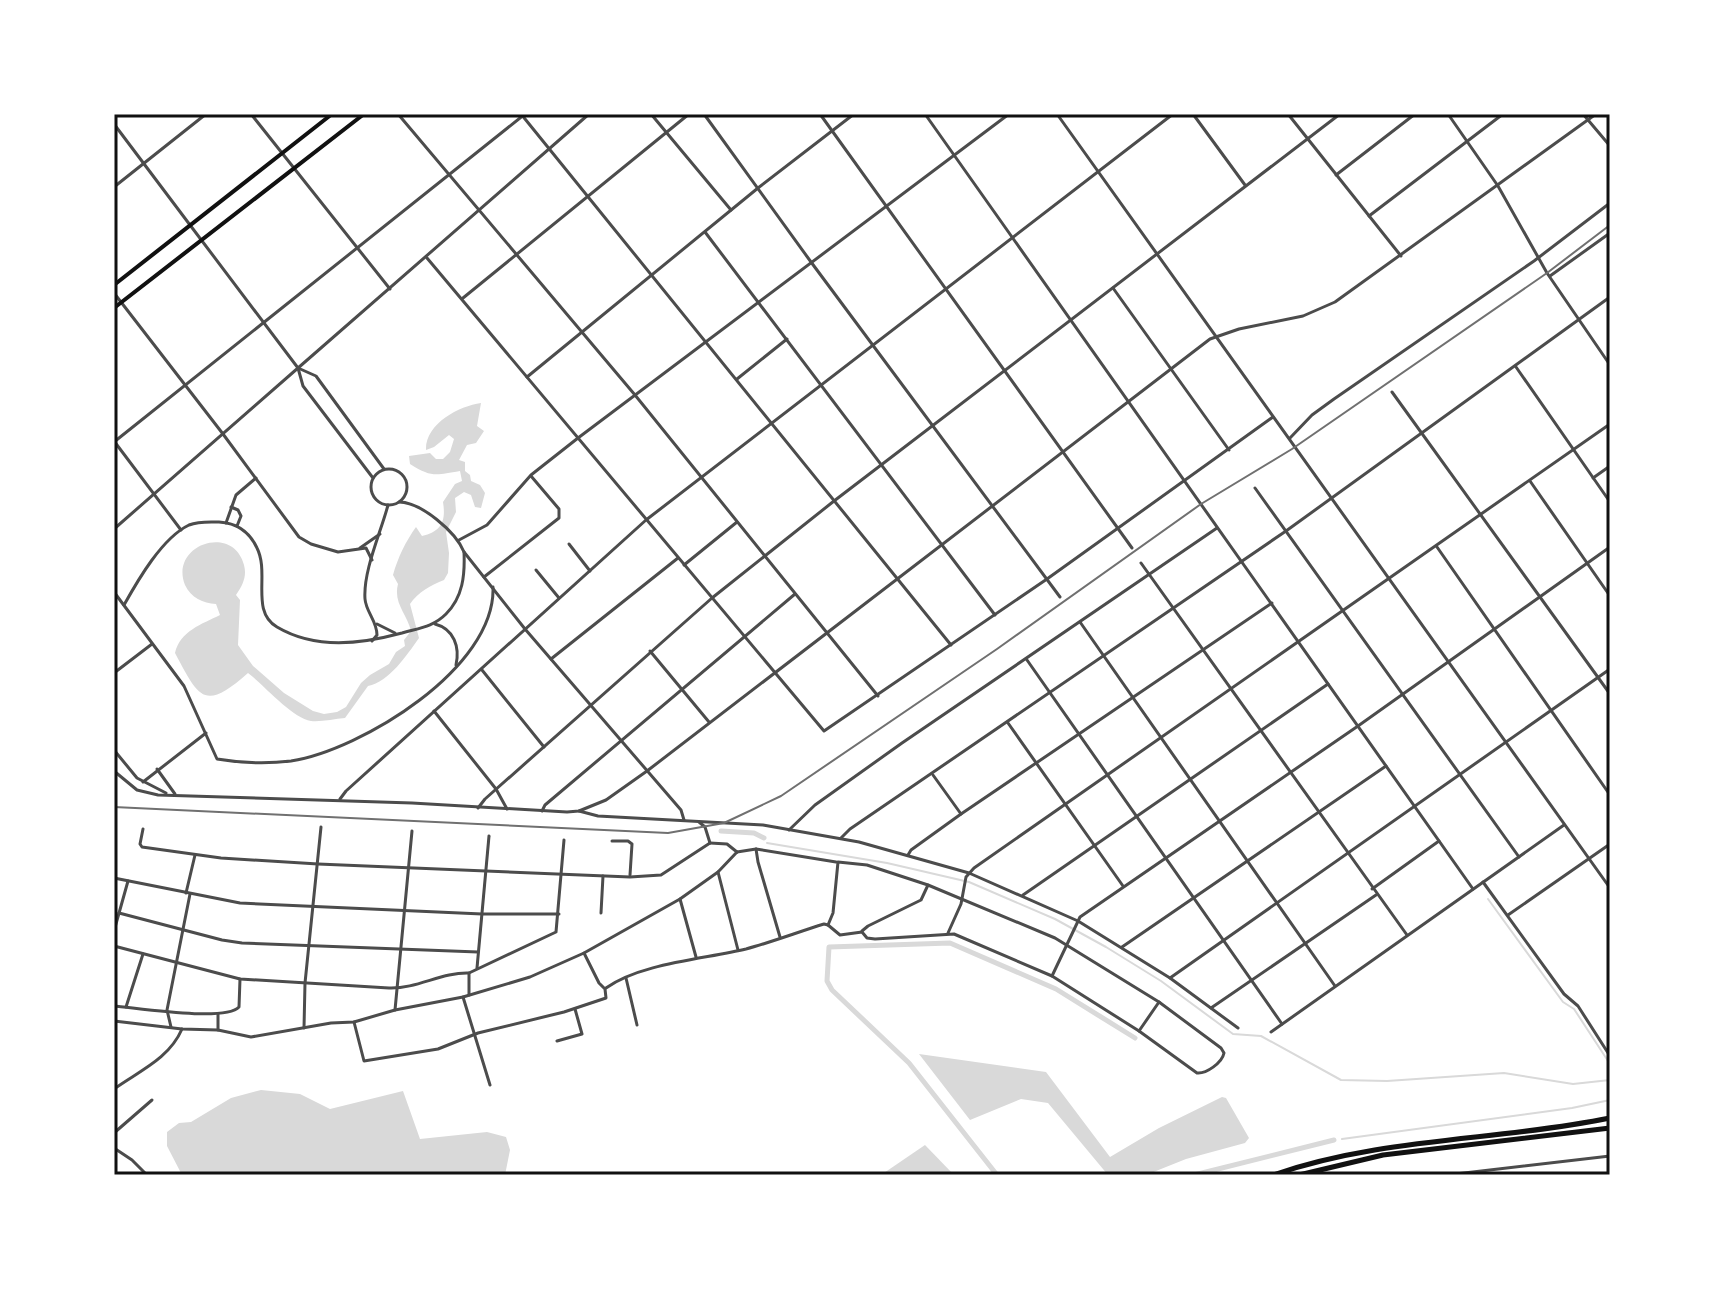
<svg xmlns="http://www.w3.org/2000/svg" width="1724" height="1289" font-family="Helvetica,sans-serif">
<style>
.water{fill:#d9d9d9}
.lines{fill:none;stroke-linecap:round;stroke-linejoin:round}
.stream{stroke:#d9d9d9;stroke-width:2}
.canal{stroke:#d9d9d9;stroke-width:5}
.minor{stroke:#4c4c4c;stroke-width:3}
.tertiary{stroke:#4c4c4c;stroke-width:3}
.secondary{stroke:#111;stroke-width:4}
.motorway{stroke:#111;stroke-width:5}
.rail{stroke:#707070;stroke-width:2}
.neatline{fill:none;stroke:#111;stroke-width:3}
</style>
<rect width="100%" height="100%" fill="#fff"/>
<g class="water">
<path d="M481,403L477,426L484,431L476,443L467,445L459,460L465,462V471L470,475L471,481L480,485L485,493L481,508L475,507L471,495L464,492L455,498L456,512L446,532L449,553L448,573L444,580C431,585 418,592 410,604L419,638C407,655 389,682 368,686L345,718C334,719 321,722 311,721C292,718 264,685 248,673C204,712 199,698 175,653C180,631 202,624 220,615L216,604C203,603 191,598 185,585C169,545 233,523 244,565C247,576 243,585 236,595L240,600L238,645L253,666L284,693L313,711L324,714L337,712L346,707L361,683L370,675L389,664L396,652L405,646L404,640L411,631C407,614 393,603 398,584L393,575C398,557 406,541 416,527L422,536C442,531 446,521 443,502L455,484L462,481L460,471C436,475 432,478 410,464L409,456L430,453L436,459H443L450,452L454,439L449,435L434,447L426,450C425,424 459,406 481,403Z"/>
<polygon points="919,1054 1046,1072 1110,1157 1159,1128 1222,1097 1226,1098 1249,1138 1245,1143 1186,1159 1146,1175 1108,1175 1048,1103 1021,1099 970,1120"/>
<polygon points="261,1090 300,1094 330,1109 403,1091 420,1139 487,1132 506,1137 510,1150 505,1175 182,1175 167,1146 167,1132 179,1123 191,1122 231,1098"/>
<polygon points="925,1145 954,1175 881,1175"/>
</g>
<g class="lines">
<g class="stream">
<polyline points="767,843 887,863 969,882 1055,919 1106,947 1161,981 1233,1034 1261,1036 1341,1080 1387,1081 1504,1073 1573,1084 1610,1080"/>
<polyline points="1488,899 1563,1002 1574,1009 1610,1064"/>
<polyline points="1342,1139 1572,1108 1610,1100"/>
</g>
<g class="canal">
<polyline points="721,831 754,833 764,838"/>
<polyline points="997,1175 909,1063 832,990 827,981 829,947 950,943 1056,989 1135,1038"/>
<polyline points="1194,1175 1334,1140"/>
</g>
<g class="minor">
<polyline points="251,114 390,289"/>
<polyline points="398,114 635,395 878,696"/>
<polyline points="521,114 951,645"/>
<polyline points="651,114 731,210"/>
<polyline points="704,114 811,262 1060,597"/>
<polyline points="820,114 1132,548"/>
<polyline points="925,114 1473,889"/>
<polyline points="1193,114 1245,185"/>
<polyline points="1448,114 1498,186 1547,273 1610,365"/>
<polyline points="1583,114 1610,146"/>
<polyline points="114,124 190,225"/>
<polyline points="1336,175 1415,114"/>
<polyline points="114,187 206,114"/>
<polyline points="1369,216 1503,114"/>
<polyline points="705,232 995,615"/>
<polyline points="427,258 824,731 1047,579 1273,417"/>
<polyline points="1550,276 1610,233"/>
<polyline points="1113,288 1229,450"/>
<polyline points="463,298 689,114"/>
<polyline points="1516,367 1610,502"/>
<polyline points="298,368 589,114"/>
<polyline points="298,368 316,376 384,469"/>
<polyline points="298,368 303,386 373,478"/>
<polyline points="527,377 758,188 854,114"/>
<polyline points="737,379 787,339"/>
<polyline points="1392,392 1610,694"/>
<polyline points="223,434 299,537 311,544 338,552 366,548 372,560"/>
<polyline points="1290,438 1312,415 1334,399 1534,261 1610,203"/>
<polyline points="114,441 181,530"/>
<polyline points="114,442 525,114"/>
<circle cx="389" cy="487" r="18"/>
<polyline points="1593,478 1610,466"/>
<polyline points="1530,481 1610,596"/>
<polyline points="1255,488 1519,857"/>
<path d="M399,502C421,502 456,532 464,552L525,629L681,810L684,820"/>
<polyline points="231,507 238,510 241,516 237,526"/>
<polyline points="226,523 236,495 256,478"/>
<polyline points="459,540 487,525 531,475 578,438 1009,114"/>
<polyline points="569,544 590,571"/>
<polyline points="1437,547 1610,795"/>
<polyline points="360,548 380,534"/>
<polyline points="1141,563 1407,935"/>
<polyline points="684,565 737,522"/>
<polyline points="536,570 559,598"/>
<polyline points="484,577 559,518 559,509 531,476"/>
<path d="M114,592L184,686L217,759C241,763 267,764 291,761C361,750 496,668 493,587"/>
<path d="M124,605C138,580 162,538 189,525C199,521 209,522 219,522C237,523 250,533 257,548C270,574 250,611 277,627C316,650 361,644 402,633C419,628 433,627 446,614C463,597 465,575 464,552"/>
<polyline points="1080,622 1335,986"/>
<polyline points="377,624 395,633"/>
<path d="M435,624C454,629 460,647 456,665"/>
<path d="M372,641L377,635C377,621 366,612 365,599C363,571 381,532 388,505"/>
<polyline points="650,651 709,722"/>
<polyline points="551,659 678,558"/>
<polyline points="1027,660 1282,1024"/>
<polyline points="482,670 544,747"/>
<polyline points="114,673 152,644"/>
<polyline points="434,711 496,789 507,809"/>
<polyline points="1008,723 1123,886"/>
<polyline points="157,769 175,794"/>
<polyline points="933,775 961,814"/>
<polyline points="143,782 206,733"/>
<polyline points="340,799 346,791 646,520 1173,114"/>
<polyline points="478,808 485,799 712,598 834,501 1340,114"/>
<polyline points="542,811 545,805 795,594"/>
<polyline points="579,811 598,816 763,825 859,842 969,873 1078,921 1170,978 1238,1028"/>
<polyline points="699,822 705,827 710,843"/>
<polyline points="143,829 140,844 142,847 221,858 318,864 630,877 661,875 710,843"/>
<polyline points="789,830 815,805 902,743 1217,528"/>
<polyline points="841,838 850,829 1286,531 1610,297"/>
<polyline points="612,841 628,841 632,844 630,875"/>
<polyline points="710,843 727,844 737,852"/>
<polyline points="756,849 758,862 780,937"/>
<polyline points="737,852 756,849 836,862"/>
<polyline points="908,855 911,850 961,814 1272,603"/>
<path d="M838,862L867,865L928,885L1055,938L1159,1002L1221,1048L1224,1053C1222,1063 1206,1074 1197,1073L1139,1031L1052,976L954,934L875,939L867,938L862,932L840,935L828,925L833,913Z"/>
<polyline points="718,872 738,950"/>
<polyline points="114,878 240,903 482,914 559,914"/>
<polyline points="1483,882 1564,994 1578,1006 1610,1056"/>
<polyline points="1372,889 1439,841"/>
<polyline points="186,893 195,855"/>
<polyline points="1023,895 1328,684"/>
<polyline points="680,899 696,957"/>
<polyline points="119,913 222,940 242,943 478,952"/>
<polyline points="601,913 603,876"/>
<polyline points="1508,915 1610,844"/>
<polyline points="114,931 128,881"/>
<polyline points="862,931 868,926 921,900 928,885"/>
<polyline points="948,933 961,904 966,877 974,868 1610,424"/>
<path d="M114,946L240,979L389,988C417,989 442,972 469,973L556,932L564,840"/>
<polyline points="1122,947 1386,766"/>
<polyline points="477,968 489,836"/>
<polyline points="1052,976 1080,917 1358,726 1610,547"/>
<polyline points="626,978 637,1025"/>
<polyline points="1170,978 1610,669"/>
<path d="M606,988C641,963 705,959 746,949C772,942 798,932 824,924L828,925"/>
<polyline points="469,995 469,973"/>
<polyline points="463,997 490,1085"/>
<path d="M114,1006C138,1008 225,1022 239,1007L240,979"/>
<polyline points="126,1007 143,954"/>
<polyline points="1211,1008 1376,895"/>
<polyline points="395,1010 412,831"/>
<polyline points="114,1021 182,1029 218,1030 251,1037 331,1023 354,1022 395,1010 463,997 530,977 584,953 680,899 718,872 737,852"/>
<polyline points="354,1022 364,1061 438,1049 478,1033 564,1012 606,998 605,989 599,983 584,953"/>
<polyline points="171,1027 167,1010 190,894"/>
<polyline points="304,1028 305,983 321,827"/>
<polyline points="218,1030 218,1014"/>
<polyline points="1139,1031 1159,1002"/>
<polyline points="1271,1032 1564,825"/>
<polyline points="557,1041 582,1034 575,1009"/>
<path d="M114,1089C139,1071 169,1059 182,1029"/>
<polyline points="114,1133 152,1100"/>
<polyline points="114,1148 132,1160 147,1175"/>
<polyline points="1447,1175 1610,1156"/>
</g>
<g class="tertiary">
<polyline points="1057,114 1610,888"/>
<polyline points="1288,114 1401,256"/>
<polyline points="114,293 223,434"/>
<polyline points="114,529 298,368 190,225"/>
<polyline points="114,750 137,778 166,793"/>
<polyline points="114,771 137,790 158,795 412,803 567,812 579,811 606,800 647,771 1210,339 1239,329 1303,316 1335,302 1596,114"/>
</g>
<g class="secondary">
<polyline points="114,285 332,114"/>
<polyline points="114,308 364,114"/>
</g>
<g class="motorway">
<path d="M1273,1175C1383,1137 1498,1141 1610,1118"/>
<polyline points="1299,1175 1383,1155 1610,1128"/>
</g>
<polyline class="rail" points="114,807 668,833 724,823 781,796 997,649 1201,504 1292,449 1547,273 1610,225"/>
</g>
<rect width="1724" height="1289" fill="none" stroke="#ffffff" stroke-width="232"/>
<rect x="116" y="116" width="1492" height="1057" class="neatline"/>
</svg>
